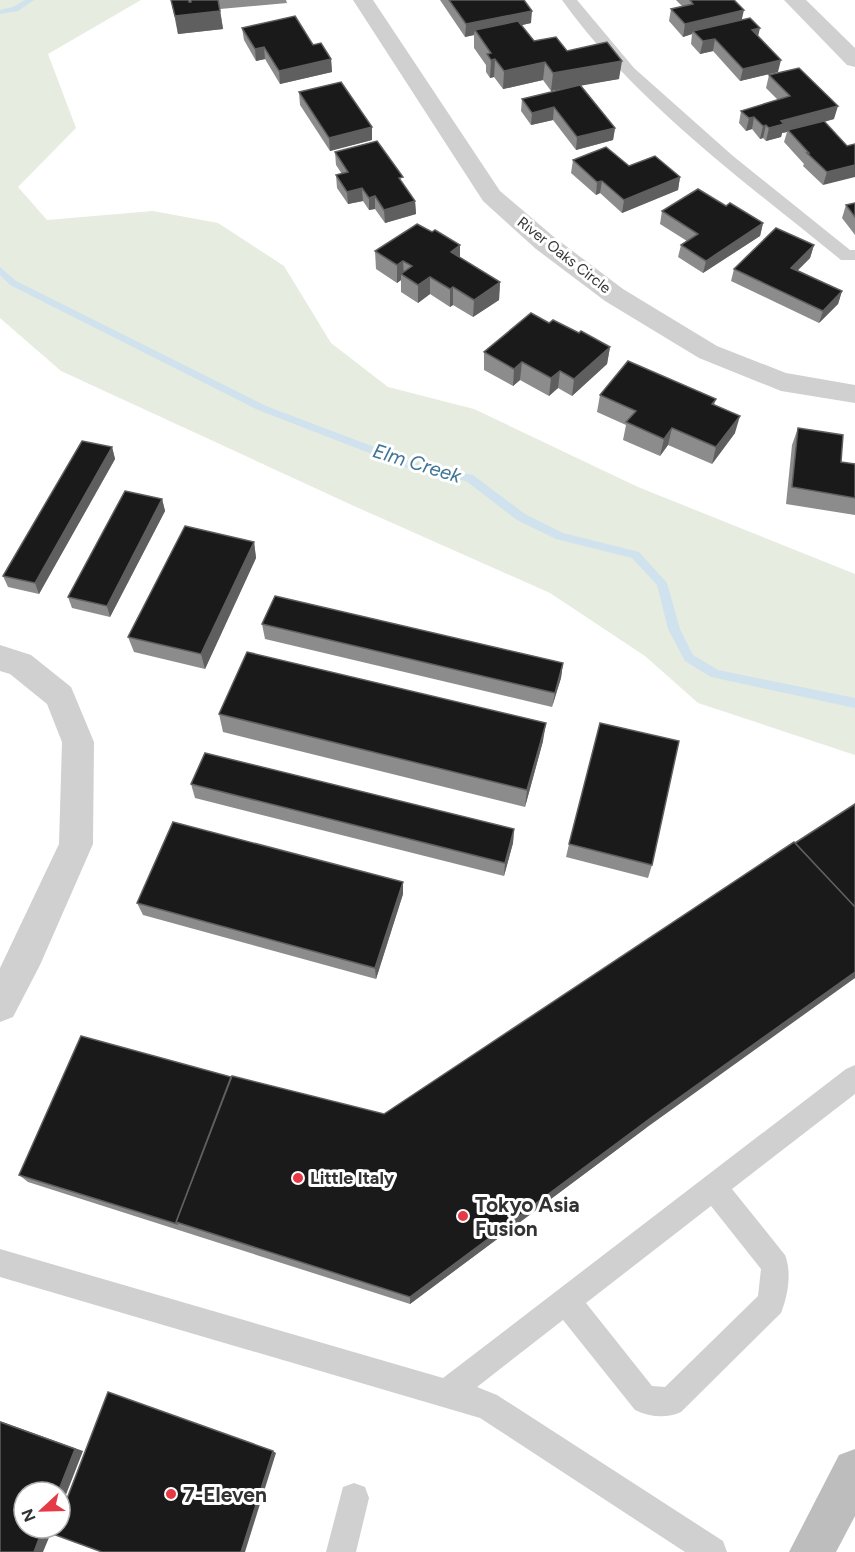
<svg xmlns="http://www.w3.org/2000/svg" width="855" height="1552" font-family="Figtree,sans-serif">
<style>
.green{fill:#e6ecdf}
.lines{fill:none;stroke-linecap:round;stroke-linejoin:round}
.stream{fill:#cfe2ee;fill-rule:evenodd}
.lane{fill:#d0d0d0;fill-rule:evenodd}
.street{fill:#d0d0d0;fill-rule:evenodd}
.secondary{fill:#bdbdbd;fill-rule:evenodd}
.wall{fill:#8c8c8c}
.shaded-wall{fill:#5f5f5f}
.building{fill:#1a1a1a;stroke:#5f5f5f;stroke-width:1.5}
.poi-dot{fill:#e63946;stroke:#fff;stroke-width:2}
.labels{text-anchor:middle;dominant-baseline:central;stroke-width:6;stroke-linejoin:round;paint-order:stroke}
.far-street-label{font-size:15px;fill:#333;stroke:#fff}
.poi-label{font-size:18px;font-weight:bold;fill:#333;stroke:#fff;text-anchor:start}
.water-label{font-size:20px;font-style:italic;fill:#3f7597;stroke:#fff}
.near-poi-label{font-size:21px;font-weight:bold;fill:#333;stroke:#fff;text-anchor:start}
</style>
<rect width="100%" height="100%" fill="#fff"/>
<polygon class="green" points="0,0 141,0 48,54 76,128 18,187 47,220 153,211 218,223 284,266 331,343 388,387 474,409 638,487 855,574 855,755 698,703 645,656 550,593 354,506 61,371 0,318"/>
<g class="lines">
<g class="stream">
<polygon points="25,0 34,0 18,11 0,14 0,10 13,7"/>
<polygon points="0,267 16,281 266,406 422,465 473,475 525,514 563,533 639,552 667,583 680,629 693,655 718,670 855,698 855,708 711,677 685,661 668,629 657,585 632,558 556,539 517,520 466,481 416,471 258,410 10,285 0,275"/>
</g>
<g class="lane">
<path d="M562,0H577L634,68L733,156L850,250H855V260H841C744,181 635,102 562,0Z"/>
<path d="M855,1065V1094L732,1189L785,1255C792,1272 788,1296 781,1313L681,1412C666,1419 650,1417 635,1410L563,1320L477,1387L497,1395L723,1541L727,1552H685L480,1418L0,1277V1249L443,1378L846,1069ZM711,1206L761,1269L758,1296L665,1387L652,1386L586,1303Z"/>
<polygon points="354,1483 365,1487 369,1498 356,1552 326,1552 343,1487"/>
</g>
<g class="street">
<polygon points="353,0 373,0 500,191 554,237 623,289 717,346 786,373 855,385 855,403 781,391 699,358 605,301 536,249 483,201"/>
<polygon points="784,0 806,0 855,48 855,67 847,65"/>
<polygon points="0,645 31,655 71,687 94,742 93,844 40,965 13,1017 0,1022 0,968 59,844 62,742 47,704 10,674 0,671"/>
</g>
<polygon class="secondary" points="855,1449 855,1516 836,1552 789,1552 839,1455"/>
</g>
<g class="wall">
<polygon points="171,0 189,2 191,2 190,0 286,0 287,3 220,9 223,29 178,34"/>
<polygon points="440,0 524,0 531,23 522,25 534,41 567,51 619,79 581,85 615,128 613,140 576,150 553,120 531,125 521,111 522,99 568,88 551,91 543,80 503,89 494,77 490,78 486,72 486,65 474,48 474,35 465,37"/>
<polygon points="676,0 734,0 742,19 758,37 778,72 740,81 713,51 700,54 691,44 692,34 683,37 669,21 671,9 682,6"/>
<polygon points="242,28 313,45 331,59 332,72 280,84 265,59 256,61 244,40"/>
<polygon points="769,75 834,119 824,122 847,146 823,185 803,166 804,164 784,142 787,132 782,133 781,137 766,141 763,138 760,139 752,129 746,131 739,123 741,111 778,100 766,88"/>
<polygon points="299,92 372,127 372,140 330,151 300,105"/>
<polygon points="335,152 403,184 415,201 416,214 385,223 375,209 369,210 363,201 348,204 337,188 336,175 342,174 336,165"/>
<polygon points="573,160 629,166 680,177 678,190 622,213 600,193 596,195 571,173"/>
<polygon points="855,203 855,235 842,218 846,205"/>
<polygon points="726,206 763,223 760,236 703,273 678,257 681,245 687,241 660,224 662,211"/>
<polygon points="814,245 810,258 798,270 842,291 838,304 819,323 731,281 734,269"/>
<polygon points="375,251 460,257 500,282 499,300 473,317 453,305 450,307 430,294 418,303 401,292 401,280 397,283 376,269"/>
<polygon points="549,323 579,333 610,347 607,364 572,396 558,388 549,396 520,380 513,386 484,370 484,352"/>
<polygon points="600,395 716,399 714,405 735,433 712,464 668,445 660,456 623,440 626,425 597,412"/>
<polygon points="798,428 841,462 855,464 855,515 786,504 792,445"/>
<polygon points="112,447 115,459 39,594 8,587 3,576"/>
<polygon points="162,499 165,511 110,617 72,608 68,597"/>
<polygon points="254,542 256,558 205,669 134,652 128,637"/>
<polygon points="262,624 563,663 561,678 552,707 265,639"/>
<polygon points="219,714 543,741 525,807 223,732"/>
<polygon points="191,784 514,829 513,843 504,876 195,798"/>
<polygon points="569,844 652,865 648,878 566,857"/>
<polygon points="403,894 376,979 143,915 137,903"/>
<polygon points="231,1077 384,1114 646,1128 410,1304 28,1182 19,1175"/>
</g>
<g class="shaded-wall">
<polygon points="744,10 741,23 693,31 692,34 683,37 685,24"/>
<polygon points="220,11 223,29 178,34 175,16"/>
<polygon points="532,11 531,23 478,35 475,30 474,35 465,37 466,24"/>
<polygon points="760,28 757,41 752,30"/>
<polygon points="715,39 713,51 700,54 703,41"/>
<polygon points="264,47 265,59 256,61 255,49"/>
<polygon points="331,59 332,72 280,84 279,71"/>
<polygon points="495,59 494,77 490,78 491,60"/>
<polygon points="781,60 778,72 740,81 743,69"/>
<polygon points="622,61 619,79 551,91 553,73"/>
<polygon points="545,62 543,80 503,89 504,71"/>
<polygon points="838,106 834,119 789,131 788,130 787,132 782,133 781,137 766,141 769,128 781,121"/>
<polygon points="554,107 553,120 531,125 532,113"/>
<polygon points="754,117 752,129 746,131 749,118"/>
<polygon points="766,125 763,138 760,139 763,126"/>
<polygon points="372,127 372,140 330,151 329,138"/>
<polygon points="615,128 613,140 576,150 577,137"/>
<polygon points="855,165 855,177 823,185 827,172"/>
<polygon points="680,177 678,190 622,213 624,200"/>
<polygon points="602,181 600,193 596,195 597,182"/>
<polygon points="362,188 363,201 348,204 347,192"/>
<polygon points="375,196 375,209 369,210 369,198"/>
<polygon points="415,201 416,214 385,223 384,210"/>
<polygon points="763,223 760,236 703,273 706,261"/>
<polygon points="460,245 460,263 451,252"/>
<polygon points="814,245 810,258 788,280 791,268"/>
<polygon points="403,261 404,276 401,274 401,280 397,283 397,265"/>
<polygon points="430,277 430,294 418,303 418,285"/>
<polygon points="500,282 499,300 473,317 474,300"/>
<polygon points="453,287 453,305 450,307 450,289"/>
<polygon points="842,291 838,304 819,323 823,311"/>
<polygon points="610,347 607,364 572,396 574,379"/>
<polygon points="522,362 520,380 513,386 514,369"/>
<polygon points="560,371 558,388 549,396 551,378"/>
<polygon points="740,416 735,433 712,464 716,447"/>
<polygon points="672,428 668,445 660,456 664,439"/>
<polygon points="112,447 115,459 39,594 35,583"/>
<polygon points="162,499 165,511 110,617 107,606"/>
<polygon points="254,542 256,558 205,669 201,654"/>
<polygon points="563,663 561,678 552,707 555,693"/>
<polygon points="546,723 543,741 525,807 527,790"/>
<polygon points="514,829 513,843 504,876 505,863"/>
<polygon points="403,882 403,894 376,979 375,968"/>
<polygon points="855,972 855,978 646,1128 410,1304 410,1297 652,1117"/>
<polygon points="0,1421 83,1451 60,1510 60,1492 58,1492"/>
<polygon points="273,1451 276,1453 245,1552 241,1552"/>
<polygon points="43,1528 53,1528 43,1552 34,1552"/>
</g>
<g class="building">
<polygon points="171,0 189,0 189,2 191,2 191,0 218,0 220,11 175,16"/>
<polygon points="449,0 524,0 532,11 466,24"/>
<polygon points="690,0 734,0 744,10 685,24 671,9 693,4"/>
<polygon points="295,16 313,45 321,43 331,59 279,71 264,47 255,49 242,28"/>
<polygon points="750,18 760,28 752,30 781,60 743,69 715,39 703,41 693,31"/>
<polygon points="518,21 534,41 556,37 567,51 607,42 622,61 553,73 545,62 504,71 495,59 491,60 487,54 491,53 475,30"/>
<polygon points="799,68 838,106 781,121 784,124 769,128 766,125 763,126 754,117 749,118 741,111 790,96 769,75"/>
<polygon points="341,82 372,127 329,138 299,92"/>
<polygon points="580,85 615,128 577,137 554,107 532,113 522,99"/>
<polygon points="824,121 847,146 855,144 855,165 827,172 807,153 809,153 788,130"/>
<polygon points="377,141 403,177 399,178 415,201 384,210 375,196 369,198 362,188 347,192 336,175 348,172 335,152"/>
<polygon points="606,147 629,166 655,156 680,177 624,200 602,181 597,182 573,160"/>
<polygon points="698,189 726,206 730,203 763,223 706,261 681,245 698,234 662,211"/>
<polygon points="855,203 855,217 846,205"/>
<polygon points="417,224 432,232 435,230 460,245 451,252 500,282 474,300 453,287 450,289 430,277 418,285 401,274 412,266 403,261 397,265 375,251"/>
<polygon points="776,228 814,245 791,268 842,291 823,311 734,269"/>
<polygon points="531,313 549,323 553,320 579,333 581,331 610,347 574,379 560,371 551,378 522,362 514,369 484,352"/>
<polygon points="628,361 716,399 712,404 740,416 716,447 672,428 664,439 626,422 636,411 600,395"/>
<polygon points="798,428 843,435 841,462 855,464 855,498 792,487"/>
<polygon points="82,441 112,447 35,583 3,576"/>
<polygon points="125,491 162,499 107,606 68,597"/>
<polygon points="185,526 254,542 201,654 128,637"/>
<polygon points="275,596 563,663 555,693 262,624"/>
<polygon points="247,652 546,723 527,790 219,714"/>
<polygon points="600,723 679,741 652,865 569,844"/>
<polygon points="205,753 514,829 505,863 191,784"/>
<polygon points="855,804 855,907 795,843"/>
<polygon points="173,822 403,882 375,968 137,903"/>
<polygon points="794,842 855,907 855,972 652,1117 410,1297 176,1222 232,1076 384,1114"/>
<polygon points="81,1036 231,1077 176,1222 177,1224 19,1175"/>
<polygon points="108,1392 273,1451 241,1552 102,1552 53,1534 56,1528 60,1528 60,1517"/>
<polygon points="0,1422 75,1449 58,1492 24,1492 24,1528 43,1528 34,1552 0,1552"/>
</g>
<g class="poi-dot">
<circle cx="298" cy="1178" r="6"/>
<circle cx="463" cy="1216" r="6"/>
<circle cx="171" cy="1494" r="6"/>
</g>
<g class="labels">
<g class="far-street-label">
<text transform="translate(564 255) rotate(38)">River Oaks Circle</text>
</g>
<g class="poi-label">
<text x="310" y="1178">Little Italy</text>
</g>
<g class="water-label">
<text transform="translate(417 463) rotate(17)">Elm Creek</text>
</g>
<g class="near-poi-label">
<text x="475" y="1204">Tokyo Asia<tspan x="475" dy="24">Fusion</tspan></text>
<text x="183" y="1494">7-Eleven</text>
</g>
</g>
<g transform="translate(42 1510) rotate(248)"><circle r="28" fill="#ffffff" stroke="#adadad" stroke-width="1.5"/>
<path d="M0-4.5L10 22L0 15L-10 22Z" fill="#e63946"/>
<text y="-9" font-size="16" font-weight="bold" text-anchor="middle" fill="#333333">N</text>
</g>
</svg>
